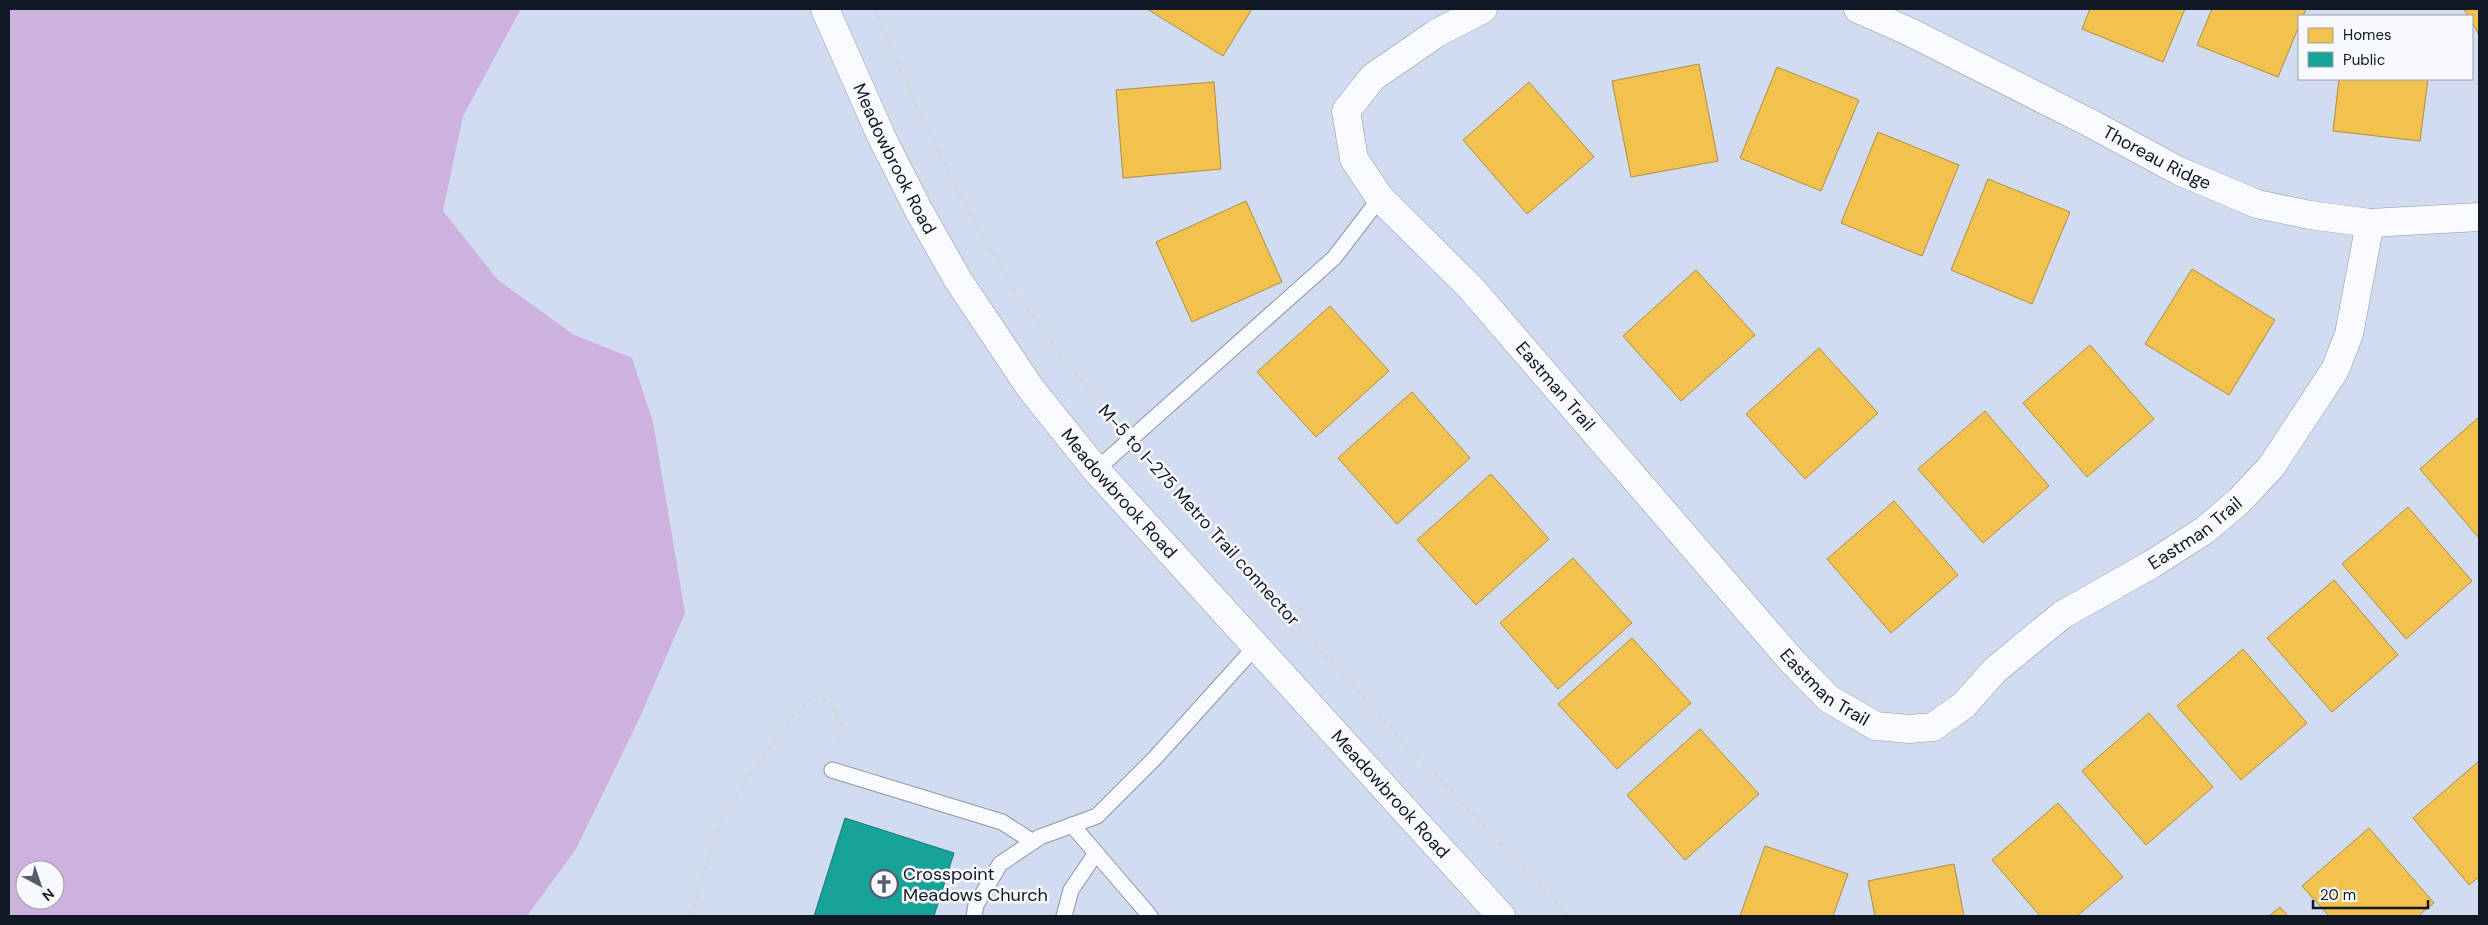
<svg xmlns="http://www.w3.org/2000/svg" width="2488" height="925" font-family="'DM Sans',sans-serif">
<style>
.green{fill:#cdb1de;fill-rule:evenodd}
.homes{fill:#f2c14e;stroke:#ae8e42}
.public{fill:#17a398;stroke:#157976}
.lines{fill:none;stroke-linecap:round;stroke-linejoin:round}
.service-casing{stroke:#8e95a5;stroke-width:17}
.minor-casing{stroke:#8e95a5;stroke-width:29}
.tertiary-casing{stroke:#8e95a5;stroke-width:29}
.path{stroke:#d4d7dd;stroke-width:3;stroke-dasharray:4 4;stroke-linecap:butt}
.service{stroke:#f8fafd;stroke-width:15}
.minor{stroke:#f8fafd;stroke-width:28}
.tertiary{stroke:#f8fafd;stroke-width:28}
.labels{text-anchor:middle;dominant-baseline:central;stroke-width:5;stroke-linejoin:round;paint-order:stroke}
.street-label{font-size:18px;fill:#111825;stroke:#f7f9fc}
.poi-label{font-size:18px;fill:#111825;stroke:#f7f9fc;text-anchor:start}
</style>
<rect width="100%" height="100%" fill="#d2dcf1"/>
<path class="green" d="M9,9H521L463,116L443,211L498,280L574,335L632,358L653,422L685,613L640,717L576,849L527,916H9ZM25,870H55V900H25Z"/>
<g class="homes">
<polygon points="1147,9 1252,9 1223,56"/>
<polygon points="2090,9 2185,9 2163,62 2082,29"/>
<polygon points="2212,9 2306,9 2303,16 2299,16 2299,26 2278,77 2197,45"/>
<polygon points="2464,9 2479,9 2479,35 2472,22 2472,16 2468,16"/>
<polygon points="1699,64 1718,161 1631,177 1612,81"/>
<polygon points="1777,67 1859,100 1821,191 1740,158"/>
<polygon points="2339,79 2428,79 2420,141 2333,131"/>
<polygon points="1214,82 1221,169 1123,178 1116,90"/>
<polygon points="1529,82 1594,157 1527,214 1463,140"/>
<polygon points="1878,132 1959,165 1922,256 1841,223"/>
<polygon points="1988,179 2070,212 2032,304 1951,270"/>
<polygon points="1246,201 1282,282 1192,322 1156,242"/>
<polygon points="2192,269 2275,320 2229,395 2145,344"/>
<polygon points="1696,270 1755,335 1681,401 1623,336"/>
<polygon points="1330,306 1389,371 1316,437 1257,372"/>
<polygon points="2090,345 2154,419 2087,477 2023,403"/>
<polygon points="1819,348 1878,413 1805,479 1746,414"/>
<polygon points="1412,392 1470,458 1397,524 1338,458"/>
<polygon points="1985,411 2049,486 1983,543 1918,469"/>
<polygon points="2479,417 2479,538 2420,469"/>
<polygon points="1491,474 1549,539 1476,605 1417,540"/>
<polygon points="1894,501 1958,575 1891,633 1827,559"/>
<polygon points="2408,507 2472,581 2406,639 2342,564"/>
<polygon points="1573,558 1632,623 1558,689 1500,623"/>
<polygon points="2334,580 2398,655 2332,712 2267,638"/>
<polygon points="1632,638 1691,703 1617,769 1558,704"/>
<polygon points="2243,649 2307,723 2241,780 2177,706"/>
<polygon points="2149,713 2213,787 2146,845 2082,771"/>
<polygon points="1700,729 1759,794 1685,860 1627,795"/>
<polygon points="2479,761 2479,877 2469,885 2413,818"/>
<polygon points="2058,803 2123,877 2077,916 2040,916 1992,860"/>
<polygon points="2369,828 2434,903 2418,916 2329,916 2302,886"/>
<polygon points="1765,846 1848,874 1833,916 1740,916"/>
<polygon points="1954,864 1964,916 1875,916 1868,881"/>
<polygon points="2280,907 2288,916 2269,916"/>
</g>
<polygon class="public" points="845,818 954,853 934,916 814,916"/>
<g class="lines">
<defs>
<g id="service">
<polyline points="1096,470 1334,258 1380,198"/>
<polyline points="832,770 1002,822 1033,842"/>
<polyline points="1072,825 1150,916"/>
<polyline points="974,916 976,905 1000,864 1040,837 1097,816 1155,758 1256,646"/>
<polyline points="1064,916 1071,890 1096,853"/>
</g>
<g id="minor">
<path id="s1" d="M1483,9L1437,33L1373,77L1346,111L1354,159L1380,198L1470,287L1791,660L1829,699L1876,726L1909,729L1933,727L1964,705L1995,670L2062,615L2152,564L2205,530L2239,501L2271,467L2335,370L2349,334L2370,223"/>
<path id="s2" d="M1858,9L1910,32L2092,124L2179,171L2257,204L2310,215L2370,223L2479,217"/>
</g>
<g id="tertiary">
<path id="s3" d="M825,9L882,138L919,211L958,280L1031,389L1096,470L1501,916"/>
</g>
</defs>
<use href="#service" class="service-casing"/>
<use href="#minor" class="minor-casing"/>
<use href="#tertiary" class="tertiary-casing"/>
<g class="path">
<path d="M875,9C916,111 965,213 1025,305C1052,345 1082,382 1112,420"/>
<polyline points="1147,460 1360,695 1570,916"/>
<polyline points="693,916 703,872 722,817 782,729 813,697 829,700 841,725 838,743"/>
</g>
<use href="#service" class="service"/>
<use href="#minor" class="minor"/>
<use href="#tertiary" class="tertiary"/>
</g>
<defs>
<symbol id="church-ring" viewBox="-11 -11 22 22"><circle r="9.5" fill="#f7f9fc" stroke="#555d6c" stroke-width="1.5"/><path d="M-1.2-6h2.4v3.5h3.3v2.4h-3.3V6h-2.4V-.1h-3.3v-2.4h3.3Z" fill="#555d6c"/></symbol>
</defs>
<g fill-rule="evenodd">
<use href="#church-ring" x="868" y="868" width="32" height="32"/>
</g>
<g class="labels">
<g class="street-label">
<text stroke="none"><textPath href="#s2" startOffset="334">Thoreau Ridge</textPath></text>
<text stroke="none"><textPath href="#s3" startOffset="165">Meadowbrook Road</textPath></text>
<text stroke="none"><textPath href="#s1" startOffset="526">Eastman Trail</textPath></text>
<text stroke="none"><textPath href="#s3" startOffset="570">Meadowbrook Road</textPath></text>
<text transform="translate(1199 515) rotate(48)">M-5 to I-275 Metro Trail connector</text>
<text stroke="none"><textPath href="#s1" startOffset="1381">Eastman Trail</textPath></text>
<text stroke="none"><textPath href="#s1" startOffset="931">Eastman Trail</textPath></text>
<text stroke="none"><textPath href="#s3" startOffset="975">Meadowbrook Road</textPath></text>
</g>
<g class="poi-label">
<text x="903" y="874">Crosspoint<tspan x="903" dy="21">Meadows Church</tspan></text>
</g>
</g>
<rect width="2488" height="925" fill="none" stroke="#111825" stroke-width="20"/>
<rect x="2298" y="15" width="175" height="65" fill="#f7f9fc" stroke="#9b9fa6"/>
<rect x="2308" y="28" width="25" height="15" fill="#f2c14e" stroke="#9b9fa6"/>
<text x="2343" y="40" font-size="15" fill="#111825">Homes</text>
<rect x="2308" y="52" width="25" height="15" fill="#17a398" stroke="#9b9fa6"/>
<text x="2343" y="65" font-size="15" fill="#111825">Public</text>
<g transform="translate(40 885) rotate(140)"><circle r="24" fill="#f7f9fc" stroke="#9b9fa6"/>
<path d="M0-4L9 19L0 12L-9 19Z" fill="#555d6c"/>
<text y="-8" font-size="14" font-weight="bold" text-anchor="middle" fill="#111825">N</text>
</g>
<path d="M2313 900v8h115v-8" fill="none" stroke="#111825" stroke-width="2.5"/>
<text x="2320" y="900" font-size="15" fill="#111825" stroke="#f7f9fc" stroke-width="4" paint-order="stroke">20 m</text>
</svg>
